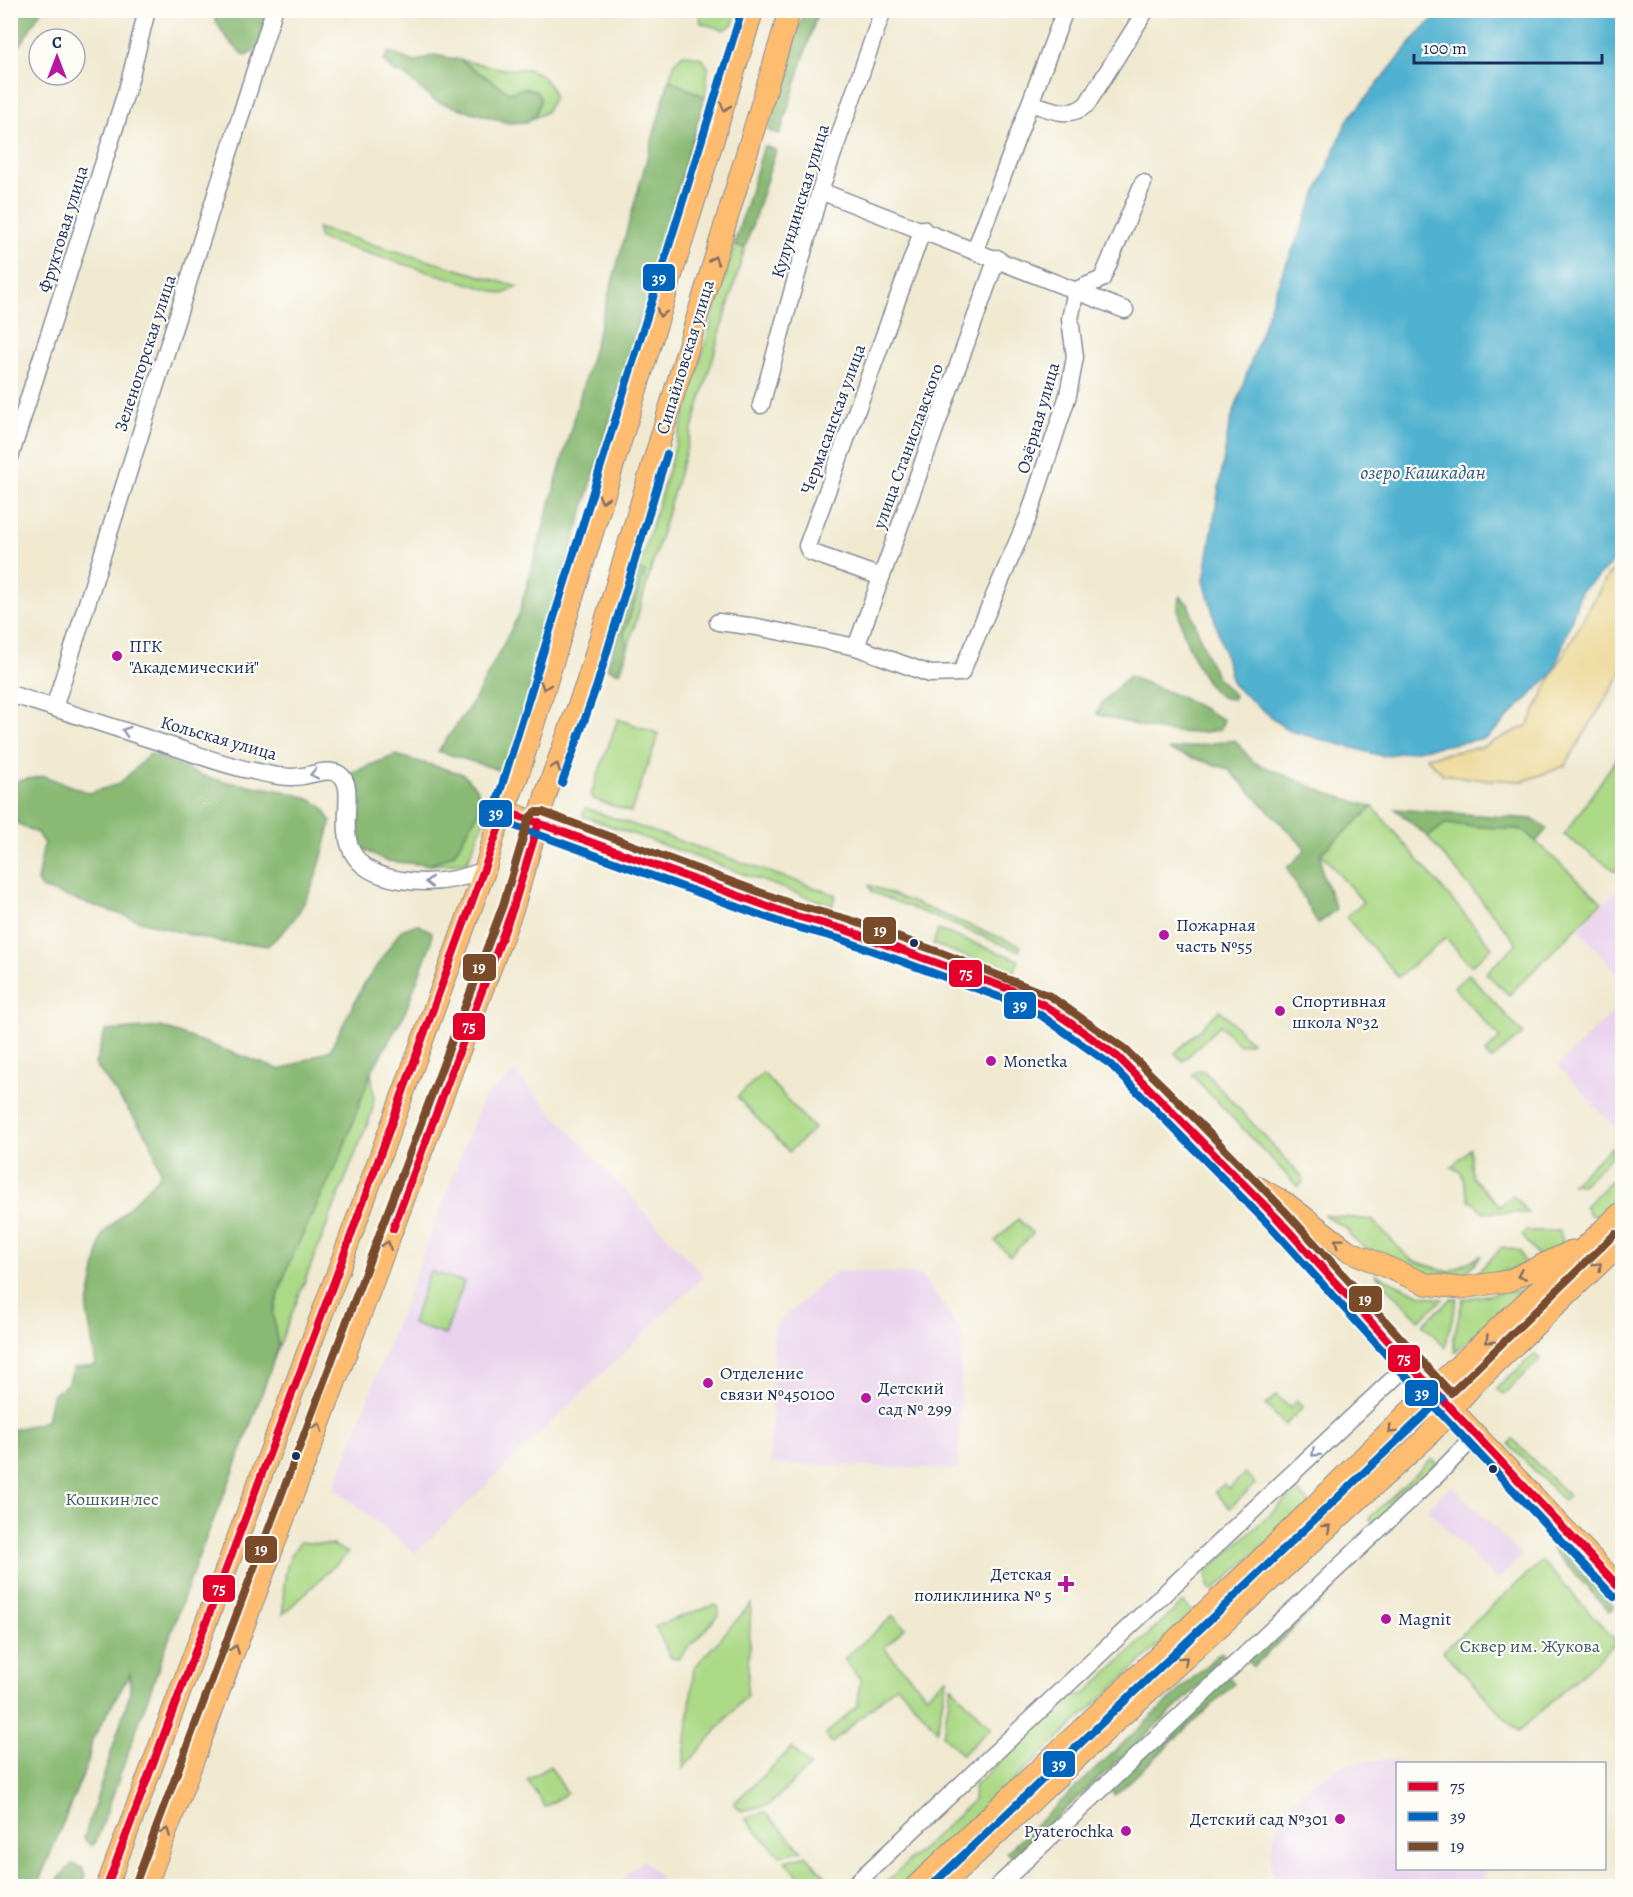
<svg xmlns="http://www.w3.org/2000/svg" width="1633" height="1897" font-family="Alegreya,serif">
<style>
.built{fill:#e9d2ed}
.green{fill:#acd986;stroke:#648472;stroke-width:1.5}
.forest{fill:#89b973;stroke:#527468;stroke-width:1.5}
.sand{fill:#eeda9e;stroke:#84847e;stroke-width:1.5}
.water{fill:#50b1cf;stroke:#367096;stroke-width:1.5}
.lines{fill:none;stroke-linecap:round;stroke-linejoin:round}
.minor-casing{stroke:#868c97;stroke-width:19}
.major-casing{stroke:#868c97;stroke-width:23}
.minor{stroke:#fff;stroke-width:16}
.major{stroke:#fdbc6f;stroke-width:21}
.bus-1-casing{stroke:#fdfcf7;stroke-width:12}
.bus-2-casing{stroke:#fdfcf7;stroke-width:12}
.bus-3-casing{stroke:#fdfcf7;stroke-width:12}
.bus-1{stroke:#e4002b;stroke-width:8}
.bus-2{stroke:#0065bd;stroke-width:8}
.bus-3{stroke:#7a4b2a;stroke-width:8}
.oneway{stroke:#816e66}
.oneway2{stroke:#8d97ae}
.poi-dot{fill:#b5179e;stroke:#fdfcf7;stroke-width:2}
.bus-dot{fill:#1b2f5e;stroke:#fdfcf7;stroke-width:2}
.labels{text-anchor:middle;dominant-baseline:central;stroke-width:4.5;stroke-linejoin:round;paint-order:stroke}
.street-label{font-size:18px;fill:#1b2f5e;stroke:#fdfcf7}
.poi-label{font-size:18px;fill:#1b2f5e;stroke:#fdfcf7;text-anchor:start}
.park-label{font-size:18px;fill:#3f5a68;stroke:#fdfcf7}
.water-label{font-size:20px;font-style:italic;fill:#2e5c86;stroke:#fdfcf7}
.line-badge{stroke:#fdfcf7;stroke-width:2}
.badge-label{font-size:16px;text-anchor:middle;font-weight:bold;fill:#fff}
</style>
<rect width="100%" height="100%" fill="#fdfcf7"/>
<filter id="ink" filterUnits="userSpaceOnUse"><feTurbulence type="fractalNoise" baseFrequency=".0167" numOctaves="2"/><feDisplacementMap in="SourceGraphic" scale="12" xChannelSelector="R" yChannelSelector="G"/><feConvolveMatrix kernelMatrix="1 2 1 2 8 2 1 2 1" color-interpolation-filters="sRGB"/></filter>
<filter id="wash" filterUnits="userSpaceOnUse"><feTurbulence type="fractalNoise" baseFrequency=".008" numOctaves="4" result="noise"/><feDisplacementMap in="SourceGraphic" scale="24" xChannelSelector="R" yChannelSelector="G"/><feGaussianBlur stdDeviation="1.35" result="paint"/><feColorMatrix in="noise" values="0 0 0 0 0 0 0 0 0 0 0 0 0 0 0 0 0 1.4 0 .05"/><feComposite in="paint" operator="in"/></filter>
<g filter="url(#wash)">
<rect width="100%" height="100%" fill="#f0e9d0"/>
<g class="built">
<polygon points="1622,884 1622,979 1579,929"/>
<polygon points="1622,1003 1622,1135 1558,1066"/>
<polygon points="515,1072 704,1276 415,1553 334,1488 482,1100"/>
<polygon points="836,1271 921,1274 962,1332 959,1469 770,1464 774,1327"/>
<polygon points="1452,1485 1522,1556 1497,1581 1427,1509"/>
<polygon points="1382,1759 1407,1763 1398,1764 1398,1868 1485,1869 1483,1886 1273,1886 1271,1850 1276,1830 1288,1807 1305,1788 1340,1766"/>
<polygon points="643,1860 669,1886 615,1886"/>
</g>
<g class="green">
<polygon points="699,10 737,10 737,11 733,24 724,30 701,23"/>
<polygon points="683,54 701,58 708,67 705,97 669,80 675,62"/>
<polygon points="460,60 504,69 527,69 540,74 551,87 554,97 546,112 526,122 536,114 523,88 510,93"/>
<polygon points="317,228 518,287 503,294 320,239"/>
<polygon points="734,245 745,248 628,648 624,634 645,572 639,570"/>
<polygon points="618,719 659,734 631,812 593,799 591,794"/>
<polygon points="1622,751 1622,864 1617,872 1564,835"/>
<polygon points="479,806 488,811 467,862 430,865 454,854 479,811"/>
<polygon points="1373,807 1492,947 1471,966 1446,938 1398,977 1346,917 1363,902 1321,853"/>
<polygon points="585,808 836,895 832,906 583,816"/>
<polygon points="1445,824 1523,830 1602,902 1509,995 1486,973 1517,943 1428,837"/>
<polygon points="869,885 1021,946 1019,951 872,892"/>
<polygon points="938,930 1019,960 1013,974 933,944"/>
<polygon points="1469,974 1523,1034 1491,1060 1485,1053 1500,1038 1454,987"/>
<polygon points="1220,1010 1251,1042 1239,1045 1220,1025 1183,1061 1175,1053"/>
<polygon points="1198,1070 1204,1071 1303,1178 1303,1182 1297,1186 1192,1075"/>
<polygon points="371,1072 374,1097 372,1112 278,1348 273,1313 288,1265 341,1155"/>
<polygon points="763,1073 814,1129 789,1152 737,1097"/>
<polygon points="1611,1147 1612,1156 1582,1185 1572,1184"/>
<polygon points="1470,1149 1472,1177 1500,1206 1513,1195 1528,1213 1484,1212 1469,1199 1461,1172 1451,1167"/>
<polygon points="1622,1170 1622,1193 1599,1216 1591,1216 1585,1206"/>
<polygon points="1324,1215 1372,1220 1411,1260 1449,1272 1482,1255 1458,1281 1432,1278 1372,1252 1351,1237 1347,1229"/>
<polygon points="1018,1219 1033,1234 1010,1256 995,1241"/>
<polygon points="1525,1231 1560,1231 1563,1242 1548,1257 1538,1256 1522,1235"/>
<polygon points="1502,1247 1520,1251 1524,1262 1521,1267 1471,1279"/>
<polygon points="430,1271 464,1282 445,1335 412,1324"/>
<polygon points="1375,1274 1421,1295 1443,1299 1419,1320"/>
<polygon points="1526,1289 1455,1352 1453,1341 1463,1299"/>
<polygon points="1451,1299 1457,1299 1445,1347 1423,1324"/>
<polygon points="1535,1354 1540,1360 1503,1394 1496,1389"/>
<polygon points="1276,1395 1290,1408 1297,1401 1303,1407 1285,1425 1266,1405"/>
<polygon points="1513,1440 1569,1496 1564,1501 1509,1444"/>
<polygon points="1432,1459 1437,1464 1374,1523 1369,1518"/>
<polygon points="1245,1473 1255,1484 1230,1508 1215,1492 1224,1484 1229,1489"/>
<polygon points="1297,1490 1310,1504 1214,1590 1211,1590 1208,1586 1207,1571"/>
<path d="M300,1542L332,1545L348,1553L283,1614C283,1589 283,1561 300,1542Z"/>
<polygon points="1542,1561 1617,1642 1518,1732 1443,1651"/>
<polygon points="1183,1602 1193,1613 901,1886 882,1886 973,1801 974,1786 1070,1695 1084,1695"/>
<polygon points="751,1604 747,1695 683,1769 694,1668"/>
<polygon points="714,1605 718,1606 719,1615 679,1658 671,1658 655,1626"/>
<polygon points="893,1616 905,1628 884,1648 926,1695 947,1678 937,1730 897,1685 832,1743 825,1735 858,1705 860,1679 844,1659"/>
<polygon points="951,1686 991,1728 962,1755 943,1735"/>
<polygon points="792,1748 810,1766 769,1805 741,1811 734,1803"/>
<polygon points="550,1766 567,1793 545,1807 527,1780"/>
<polygon points="764,1812 802,1850 780,1856 745,1819"/>
<polygon points="806,1855 828,1879 820,1886 808,1886 785,1861"/>
</g>
<g class="forest">
<polygon points="11,10 41,11 11,60 10,11"/>
<path d="M212,11H269L258,49L245,56C231,44 217,28 212,11Z"/>
<polygon points="804,11 818,11 780,134 768,131"/>
<polygon points="389,52 414,62 434,55 460,60 510,93 523,88 536,91 541,99 536,114 526,122 509,123 435,101 403,74 393,71 384,60"/>
<polygon points="669,80 705,97 506,772 438,751 475,699 519,614"/>
<polygon points="764,146 776,150 745,248 734,245"/>
<polygon points="639,570 645,572 624,633 628,648 620,673 607,668"/>
<path d="M1180,596L1188,604L1208,659L1218,679L1235,696L1233,699C1226,699 1222,698 1216,693C1201,681 1170,613 1180,596Z"/>
<path d="M1129,676L1185,699L1224,720L1220,730C1172,738 1143,727 1097,714L1102,703Z"/>
<polygon points="1235,740 1253,762 1327,793 1373,807 1321,853 1322,873 1336,909 1318,924 1287,868 1303,853 1305,848 1228,769 1168,750"/>
<path d="M150,754C172,760 192,774 214,779C243,787 296,787 321,806C325,809 328,817 331,821C319,870 309,915 267,946C252,942 236,945 221,942C160,929 100,908 41,888L37,881L44,844L37,833L11,820V787L17,781L44,776L89,793L119,784Z"/>
<polygon points="396,755 463,774 478,790 479,811 454,854 430,865 386,861 361,848 350,822 347,774"/>
<polygon points="1395,809 1533,819 1547,829 1536,842 1523,830 1445,824 1428,837"/>
<polygon points="417,924 432,932 431,943 404,1015 371,1072 341,1155 288,1265 273,1313 278,1348 235,1468 199,1555 96,1842 91,1846 84,1838 130,1693 130,1674 92,1740 88,1762 37,1886 11,1886 11,1430 47,1421 52,1396 68,1383 74,1368 96,1365 87,1310 102,1235 161,1174 150,1140 95,1064 105,1031 161,1027 281,1070 330,1050 363,986 401,930"/>
<polygon points="1557,1545 1614,1607 1609,1611 1552,1549"/>
<polygon points="1326,1585 1332,1591 1253,1667 1247,1660"/>
<polygon points="1221,1652 1228,1659 1013,1858 1007,1852"/>
<polygon points="1228,1677 1234,1684 1115,1795 1109,1789"/>
<polygon points="72,1864 82,1868 85,1876 81,1886 52,1886"/>
</g>
<polygon class="sand" points="1622,563 1622,672 1565,766 1524,781 1476,779 1443,774 1426,757 1482,747 1528,725 1553,673 1608,575"/>
<polygon class="water" points="1442,10 1622,11 1622,554 1581,592 1553,673 1487,738 1382,756 1287,730 1233,685 1204,581 1229,426 1276,289 1347,121 1421,31"/>
</g>
<g filter="url(#ink)">
<g class="lines">
<defs>
<g id="minor">
<path d="M1030,103C1051,109 1069,120 1087,104L1146,10"/>
<polyline points="820,191 1125,310"/>
<polyline points="975,250 1065,10"/>
<polyline points="761,405 820,191 883,10"/>
<polyline points="10,457 129,83 147,10"/>
<polyline points="881,577 810,552 807,546 923,229"/>
<polyline points="718,622 757,627 856,647 930,674 961,673 1029,515 1068,395 1075,357 1070,319 1076,290 1102,279 1143,183"/>
<polyline points="856,647 997,258"/>
<path d="M10,694C61,710 112,727 162,743C191,752 220,764 249,770C267,774 285,779 303,776C315,774 328,768 339,774C366,791 312,866 401,880C431,885 457,881 485,870"/>
<polyline points="54,708 274,10"/>
<polyline points="853,1886 1409,1364"/>
<polyline points="998,1886 1437,1475 1476,1435"/>
</g>
<g id="major">
<polyline points="505,811 789,914 843,929 1009,989 1044,1005 1072,1024 1118,1057 1277,1218 1409,1364 1622,1590"/>
<polyline points="1254,1185 1287,1204 1347,1250 1426,1284 1461,1288 1508,1281 1572,1251"/>
<polyline points="107,1886 334,1282 485,870 495,833 518,775 753,10"/>
<polyline points="146,1886 513,908 546,794 587,682 790,10"/>
<polyline points="916,1886 1263,1557 1405,1416 1622,1212"/>
<polyline points="942,1886 1115,1722 1425,1439 1473,1385 1622,1242"/>
</g>
</defs>
<use href="#minor" class="minor-casing"/>
<use href="#major" class="major-casing"/>
<use href="#minor" class="minor"/>
<use href="#major" class="major"/>
<defs>
<g id="bus-1">
<polyline points="393,1229 513,908 539,822"/>
<polyline points="107,1886 334,1282 505,811 789,914 843,929 1009,989 1044,1005 1072,1024 1118,1057 1277,1218 1409,1364 1622,1590"/>
</g>
<g id="bus-2">
<polyline points="742,10 495,808 496,816 501,821 785,924 840,939 1005,999 1039,1014 1066,1033 1111,1065 1269,1225 1401,1371 1614,1597"/>
<polyline points="562,783 597,685 667,454"/>
<polyline points="931,1886 1442,1398"/>
</g>
<polyline id="bus-3" points="136,1882 503,905 529,818 535,812 543,812 792,904 847,919 942,953 1050,996 1125,1049 1165,1088 1285,1211 1451,1393 1615,1234"/>
</defs>
<use href="#bus-1" class="bus-1-casing"/>
<use href="#bus-2" class="bus-2-casing"/>
<use href="#bus-3" class="bus-3-casing"/>
<use href="#bus-1" class="bus-1"/>
<use href="#bus-2" class="bus-2"/>
<use href="#bus-3" class="bus-3"/>
</g>
<defs><path id="oneway-chevron" d="M-2-3.5L2.5 0L-2 3.5" fill="none" stroke-width="1.6" stroke-linecap="round" stroke-linejoin="round" transform="scale(1.5)"/></defs>
<g class="oneway">
<use href="#oneway-chevron" transform="translate(725 107) rotate(107)"/>
<use href="#oneway-chevron" transform="translate(714 260) rotate(-73)"/>
<use href="#oneway-chevron" transform="translate(661 313) rotate(107)"/>
<use href="#oneway-chevron" transform="translate(603 499) rotate(107)"/>
<use href="#oneway-chevron" transform="translate(545 686) rotate(107)"/>
<use href="#oneway-chevron" transform="translate(556 767) rotate(-70)"/>
<use href="#oneway-chevron" transform="translate(1338 1242) rotate(-143)"/>
<use href="#oneway-chevron" transform="translate(387 1245) rotate(-69)"/>
<use href="#oneway-chevron" transform="translate(1598 1266) rotate(-45)"/>
<use href="#oneway-chevron" transform="translate(1521 1275) rotate(156)"/>
<use href="#oneway-chevron" transform="translate(1489 1340) rotate(136)"/>
<use href="#oneway-chevron" transform="translate(318 1427) rotate(-69)"/>
<use href="#oneway-chevron" transform="translate(1392 1430) rotate(135)"/>
<use href="#oneway-chevron" transform="translate(1327 1528) rotate(-42)"/>
<use href="#oneway-chevron" transform="translate(235 1649) rotate(-69)"/>
<use href="#oneway-chevron" transform="translate(1184 1660) rotate(-42)"/>
<use href="#oneway-chevron" transform="translate(166 1832) rotate(-69)"/>
</g>
<g class="oneway2">
<use href="#oneway-chevron" transform="translate(126 731) rotate(-162)"/>
<use href="#oneway-chevron" transform="translate(314 774) rotate(168)"/>
<use href="#oneway-chevron" transform="translate(429 882) rotate(179)"/>
<use href="#oneway-chevron" transform="translate(1315 1453) rotate(137)"/>
</g>
</g>
<g class="poi-dot">
<circle cx="117" cy="656" r="6"/>
<circle cx="1164" cy="935" r="6"/>
<circle cx="1280" cy="1011" r="6"/>
<circle cx="991" cy="1061" r="6"/>
<circle cx="708" cy="1383" r="6"/>
<circle cx="866" cy="1398" r="6"/>
<path d="M1063 1575h6v6h6v6h-6v6h-6v-6h-6v-6h6z"/>
<circle cx="1386" cy="1619" r="6"/>
<circle cx="1340" cy="1819" r="6"/>
<circle cx="1126" cy="1831" r="6"/>
</g>
<g class="bus-dot">
<circle cx="914" cy="943" r="5"/>
<circle cx="296" cy="1456" r="5"/>
<circle cx="1493" cy="1469" r="5"/>
</g>
<g class="labels">
<g class="street-label">
<text transform="translate(800 201) rotate(-73)">Кулундинская улица</text>
<text transform="translate(63 229) rotate(-73)">Фруктовая улица</text>
<text transform="translate(145 353) rotate(-72)">Зеленогорская улица</text>
<text transform="translate(685 357) rotate(-73)">Сипайловская улица</text>
<text transform="translate(1038 418) rotate(-74)">Озёрная улица</text>
<text transform="translate(833 419) rotate(-70)">Чермасанская улица</text>
<text transform="translate(908 446) rotate(-70)">улица Станиславского</text>
<text transform="translate(219 738) rotate(16)">Кольская улица</text>
</g>
<g class="poi-label">
<text x="129" y="646">ПГК<tspan x="129" dy="21">"Академический"</tspan></text>
<text x="1176" y="925">Пожарная<tspan x="1176" dy="21">часть №55</tspan></text>
<text x="1292" y="1001">Спортивная<tspan x="1292" dy="21">школа №32</tspan></text>
<text x="1003" y="1061">Monetka</text>
<text x="720" y="1373">Отделение<tspan x="720" dy="21">связи №450100</tspan></text>
<text x="878" y="1388">Детский<tspan x="878" dy="21">сад № 299</tspan></text>
<text x="1052" y="1574" text-anchor="end">Детская<tspan x="1052" dy="21">поликлиника № 5</tspan></text>
<text x="1398" y="1619">Magnit</text>
<text x="1328" y="1819" text-anchor="end">Детский сад №301</text>
<text x="1114" y="1831" text-anchor="end">Pyaterochka</text>
</g>
<g class="park-label">
<text x="112" y="1499">Кошкин лес</text>
<text x="1530" y="1646">Сквер им. Жукова</text>
</g>
<g class="water-label">
<text x="1423" y="472">озеро Кашкадан</text>
</g>
</g>
<g class="line-badge">
<rect x="642" y="263" width="34" height="29" rx="6" fill="#0065bd"/>
<rect x="478" y="799" width="35" height="29" rx="6" fill="#0065bd"/>
<rect x="862" y="916" width="35" height="29" rx="6" fill="#7a4b2a"/>
<rect x="462" y="953" width="35" height="29" rx="6" fill="#7a4b2a"/>
<rect x="948" y="959" width="35" height="29" rx="6" fill="#e4002b"/>
<rect x="1003" y="991" width="34" height="29" rx="6" fill="#0065bd"/>
<rect x="452" y="1012" width="34" height="29" rx="6" fill="#e4002b"/>
<rect x="1348" y="1285" width="35" height="28" rx="6" fill="#7a4b2a"/>
<rect x="1387" y="1344" width="34" height="29" rx="6" fill="#e4002b"/>
<rect x="1404" y="1379" width="35" height="28" rx="6" fill="#0065bd"/>
<rect x="244" y="1535" width="34" height="29" rx="6" fill="#7a4b2a"/>
<rect x="202" y="1574" width="34" height="29" rx="6" fill="#e4002b"/>
<rect x="1042" y="1750" width="34" height="28" rx="6" fill="#0065bd"/>
</g>
<g class="badge-label">
<text x="659" y="284">39</text>
<text x="496" y="819">39</text>
<text x="880" y="936">19</text>
<text x="479" y="973">19</text>
<text x="966" y="979">75</text>
<text x="1020" y="1011">39</text>
<text x="469" y="1032">75</text>
<text x="1365" y="1305">19</text>
<text x="1404" y="1364">75</text>
<text x="1422" y="1399">39</text>
<text x="261" y="1555">19</text>
<text x="219" y="1594">75</text>
<text x="1059" y="1770">39</text>
</g>
<rect width="1633" height="1897" fill="none" stroke="#fdfcf7" stroke-width="36"/>
<rect x="1396" y="1762" width="210" height="108" fill="#fdfcf7" stroke="#a3aaba" stroke-width="1.5"/>
<rect x="1408" y="1782" width="30" height="9" fill="#e4002b" stroke="#a3aaba" stroke-width="1.5"/>
<text x="1450" y="1792" font-size="18" fill="#1b2f5e">75</text>
<rect x="1408" y="1812" width="30" height="9" fill="#0065bd" stroke="#a3aaba" stroke-width="1.5"/>
<text x="1450" y="1822" font-size="18" fill="#1b2f5e">39</text>
<rect x="1408" y="1842" width="30" height="9" fill="#7a4b2a" stroke="#a3aaba" stroke-width="1.5"/>
<text x="1450" y="1852" font-size="18" fill="#1b2f5e">19</text>
<g transform="translate(57 57)"><circle r="28" fill="#fdfcf7" stroke="#a3aaba" stroke-width="1.5"/>
<path d="M0-4.5L10 22L0 15L-10 22Z" fill="#b5179e"/>
<text y="-9" font-size="16" font-weight="bold" text-anchor="middle" fill="#1b2f5e">С</text>
</g>
<path d="M1414 54v9h188v-9" fill="none" stroke="#1b2f5e" stroke-width="3"/>
<text x="1423" y="54" font-size="18" fill="#1b2f5e" stroke="#fdfcf7" stroke-width="4.5" paint-order="stroke">100 m</text>
</svg>
